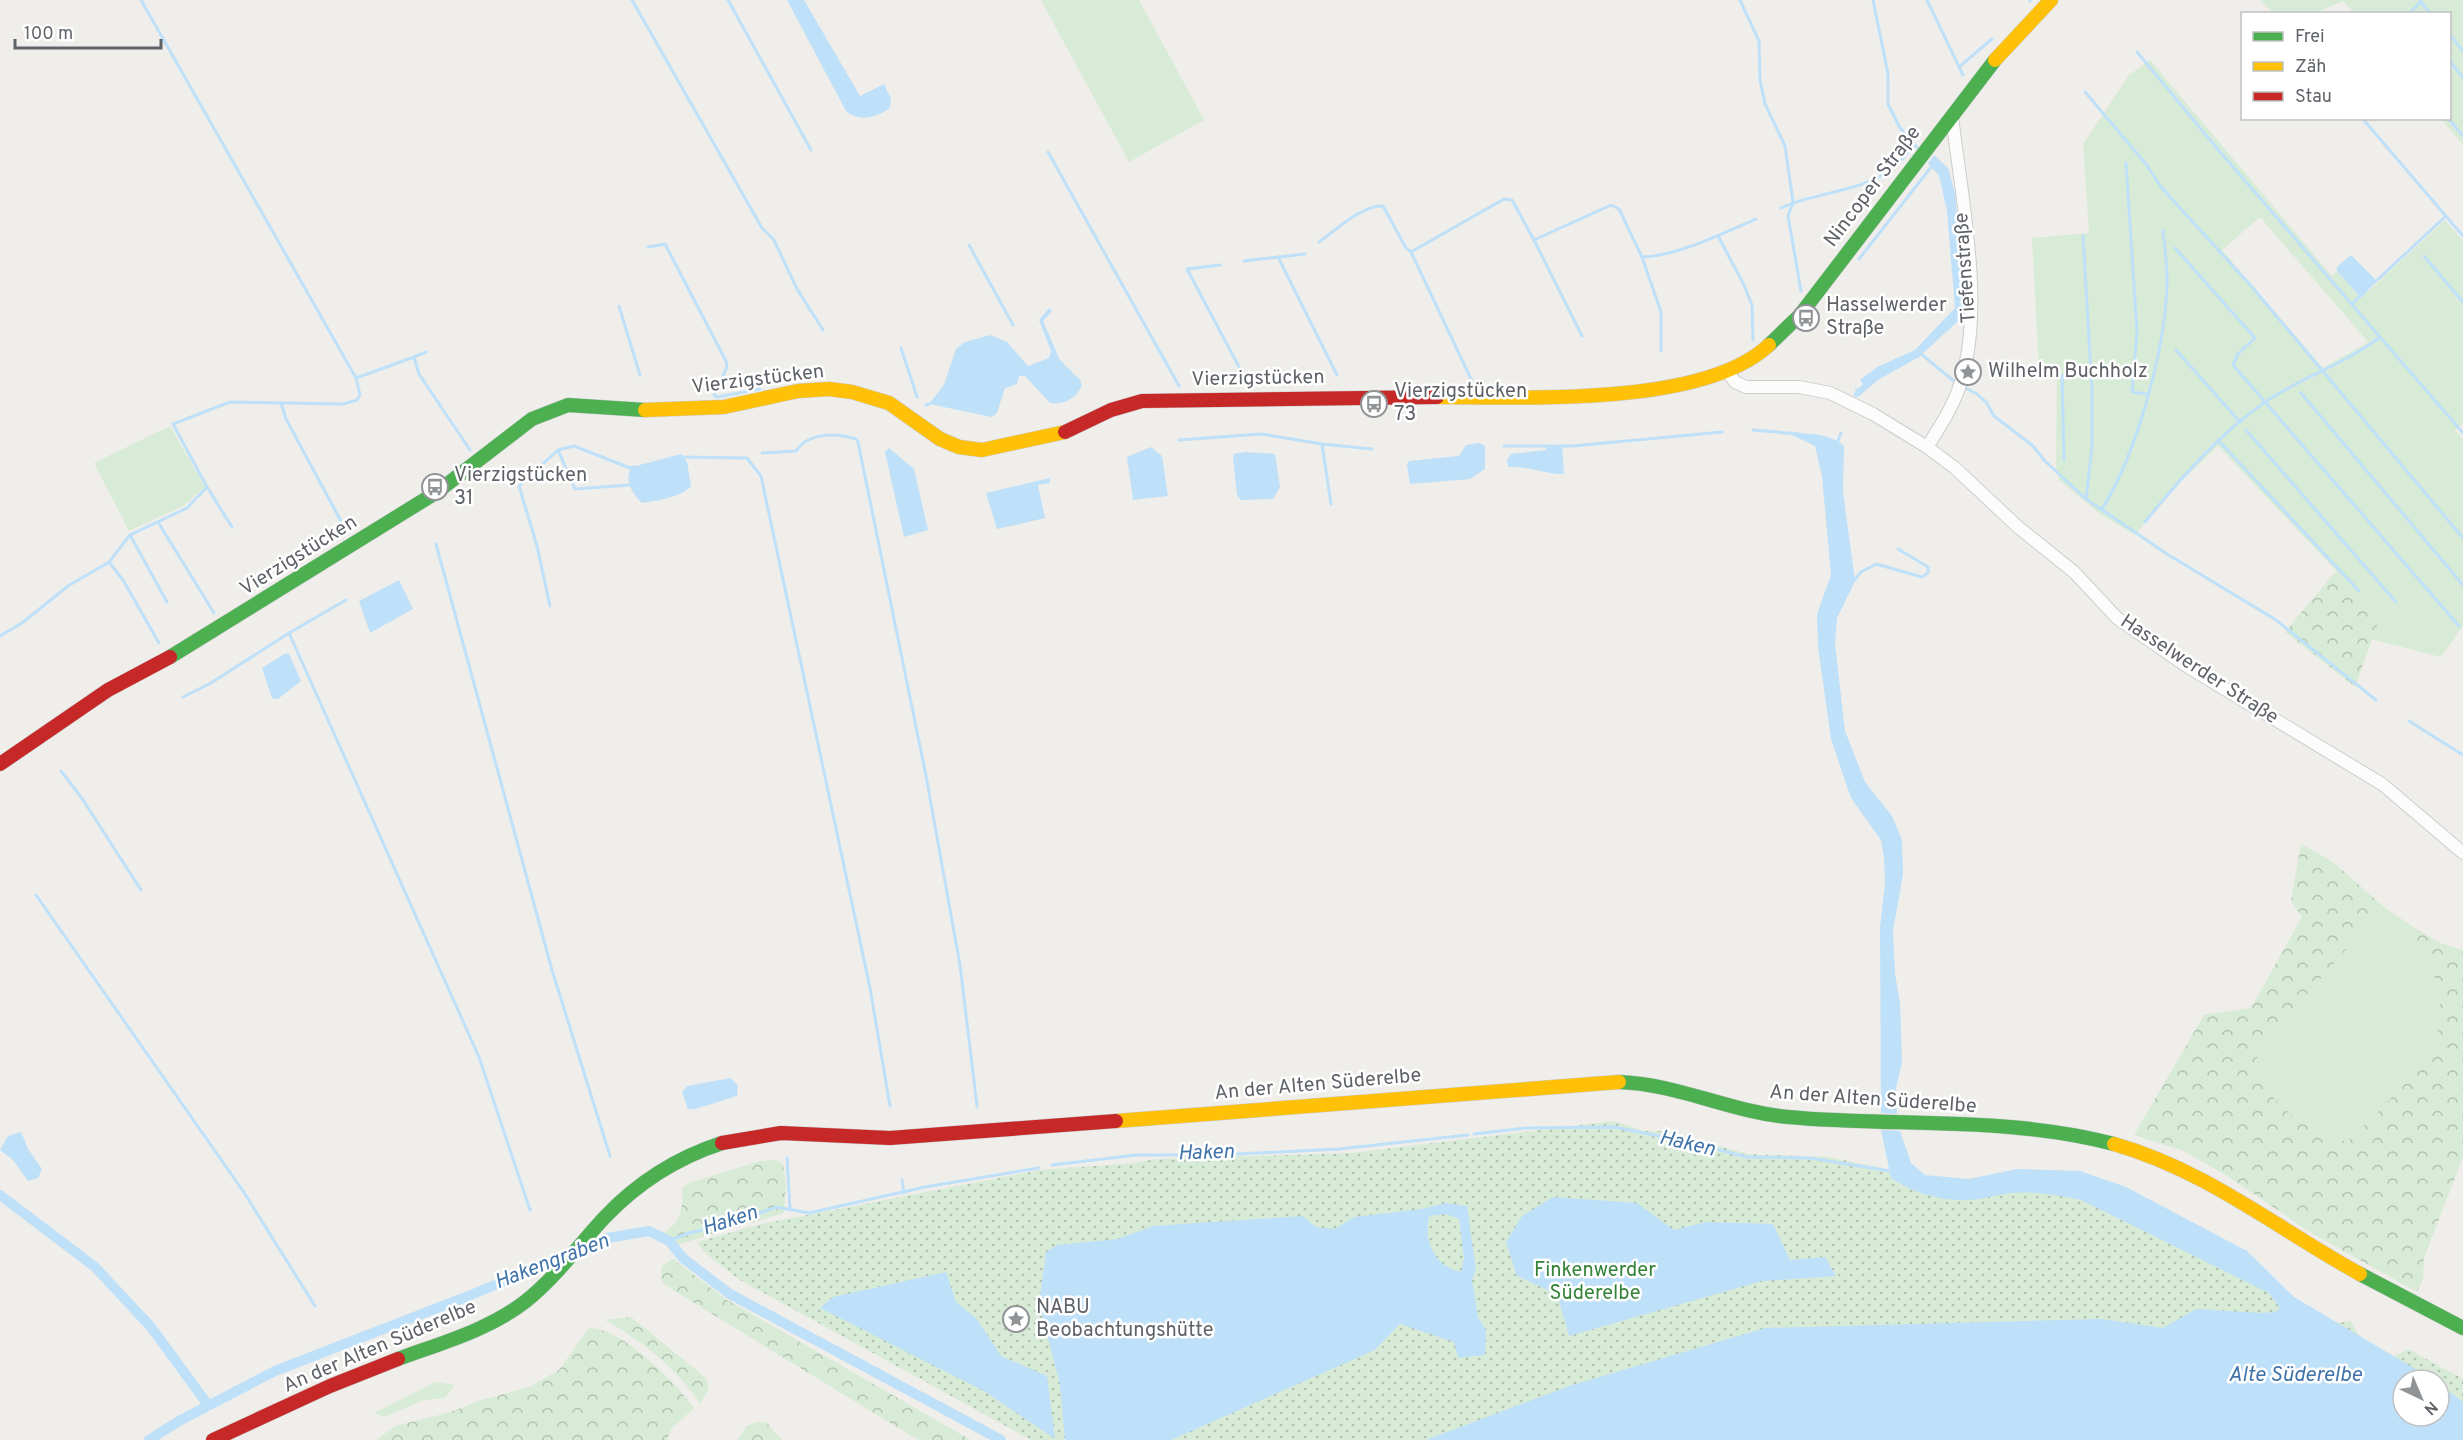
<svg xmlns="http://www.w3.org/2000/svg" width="2463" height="1440" font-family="Overpass,sans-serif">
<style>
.green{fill:#d8ebd6;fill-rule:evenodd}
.forest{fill:url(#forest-crowns)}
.park{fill:url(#park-dots);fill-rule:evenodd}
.water{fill:#bfe0f9;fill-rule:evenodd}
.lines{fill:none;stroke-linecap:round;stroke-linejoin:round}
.stream{stroke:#bfe0f9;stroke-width:3}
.canal{stroke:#bfe0f9;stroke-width:10}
.street-casing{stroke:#cbcccc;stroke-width:14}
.fast-casing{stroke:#cacacb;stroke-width:15}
.slow-casing{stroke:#cacacb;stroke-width:15}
.jam-casing{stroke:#cacacb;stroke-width:15}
.street{stroke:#fdfcfc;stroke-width:12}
.fast{stroke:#4caf50;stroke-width:14}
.slow{stroke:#ffc107;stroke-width:14}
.jam{stroke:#c62828;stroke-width:14}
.labels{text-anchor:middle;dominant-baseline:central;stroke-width:5;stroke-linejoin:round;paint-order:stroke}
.street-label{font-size:20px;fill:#5f6368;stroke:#fff}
.poi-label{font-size:20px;fill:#5f6368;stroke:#fff;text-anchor:start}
.park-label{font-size:20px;fill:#348238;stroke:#fff}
.water-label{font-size:21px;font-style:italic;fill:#4174aa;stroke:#fff}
</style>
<defs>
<pattern id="forest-crowns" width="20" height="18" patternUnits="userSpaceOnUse" patternTransform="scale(1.5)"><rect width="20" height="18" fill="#d8ebd6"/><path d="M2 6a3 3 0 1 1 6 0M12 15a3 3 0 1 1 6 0" fill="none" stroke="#b2c2b1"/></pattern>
<pattern id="park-dots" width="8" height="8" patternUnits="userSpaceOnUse" patternTransform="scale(1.5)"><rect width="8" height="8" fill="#d8ebd6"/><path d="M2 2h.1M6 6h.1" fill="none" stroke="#b2c2b1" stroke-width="1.8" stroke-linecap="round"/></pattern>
</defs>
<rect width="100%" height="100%" fill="#efeeea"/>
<g class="green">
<polygon points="1041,0 1139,0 1204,120 1129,162"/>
<polygon points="2260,0 2463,0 2463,145 2441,119 2450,118 2450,14 2354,13 2343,1 2315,13 2273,13"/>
<path d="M2150,60L2332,276L2337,271L2361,298L2445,220L2463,241V423L2455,430L2463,439V626L2441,657L2371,639L2380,617L2218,446L2176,486L2135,535L2100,514L2059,480L2056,467L2057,373L2039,371L2032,238L2089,233L2083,144L2129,75ZM2260,217L2368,342L2323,368L2222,250Z"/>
<polygon points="170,426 205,487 183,506 129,531 94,463"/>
<polygon points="2383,906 2413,927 2420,951 2440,988 2440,1027 2417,1065 2387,1103 2347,1142 2319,1135 2278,1104 2252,1072 2261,1049"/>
<polygon points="436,1382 455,1385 445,1398 424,1400 384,1417 374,1413"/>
</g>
<g class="forest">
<polygon points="2336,571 2380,617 2355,687 2285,632"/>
<path d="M2301,844L2333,862L2383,906L2261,1049L2252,1071C2277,1106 2305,1132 2347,1142L2387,1103L2417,1065L2440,1027V988L2420,951L2413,927L2440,943L2463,950V1157L2424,1258L2423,1279L2417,1292L2308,1231L2229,1177L2184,1151L2134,1135L2204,1015L2251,1008L2302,917L2291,901Z"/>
<path d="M776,1160L783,1164L786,1185L784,1213L677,1245L663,1233C682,1222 683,1208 682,1188L689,1183L760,1161Z"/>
<polygon points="673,1259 727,1300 971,1440 918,1440 665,1285 661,1280 662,1266"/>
<path d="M631,1317L706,1378L709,1389L700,1404C678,1369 641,1340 605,1320Z"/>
<path d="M589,1328C621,1327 676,1383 694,1408L671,1429L667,1440H376L395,1426L451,1412L478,1401L529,1387L559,1370Z"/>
<polygon points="756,1422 766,1422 782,1440 737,1440 747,1426"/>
</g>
<path class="park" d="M1614,1121L1645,1131H1666L1684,1136L1689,1133L1695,1139L1748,1154L1830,1157L1880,1168L1925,1187L2062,1186L2206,1248L2324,1325L2351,1321L2362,1342L2393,1357L2408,1349L2463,1379V1440H1031L740,1280L705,1253L697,1242L761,1224L1040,1170L1134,1163L1156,1159L1351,1153ZM2403,1380H2439V1416H2403Z"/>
<g class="water">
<path d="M787,0H804L860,96L884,84L891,99L890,108C877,117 860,123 846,111Z"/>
<polygon points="1934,155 1948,168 1955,193 1965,307 1959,320 1919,357 1878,380 1858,397 1853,396 1856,390 1854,387 1858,389 1863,384 1860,380 1877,367 1915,350 1955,308 1947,211 1939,175 1928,164"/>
<polygon points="2351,255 2377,281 2361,298 2337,271 2337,267"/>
<path d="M1049,308L1052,311L1043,321L1060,360L1080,380L1082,386C1075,399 1064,405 1050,403L1025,376H1019L1017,384L1005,388L997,413L992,417L929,404L944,385L956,349L965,342L990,335L1007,342L1028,366L1049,358L1051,351L1039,320Z"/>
<path d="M1788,433C1806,433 1830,433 1844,446L1843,491L1855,581L1837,618L1835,644L1845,731L1865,782L1892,816L1902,840L1903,874L1893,931L1895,973L1900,1003L1902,1062L1896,1088L1897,1114L1881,1113L1880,927L1885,883L1884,858L1881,840L1851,798L1831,739L1818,647L1817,614L1831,575L1822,476L1815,446Z"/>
<polygon points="1480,443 1485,446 1485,469 1470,479 1410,484 1407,465 1409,461 1459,456 1466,445"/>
<path d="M1546,445H1562L1564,474C1545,474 1527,466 1508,467L1507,460L1511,454L1546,450Z"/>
<polygon points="1151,447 1162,456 1168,496 1133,500 1127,457"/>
<polygon points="889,448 914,469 928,530 904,537 885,452"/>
<polygon points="1245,452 1275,454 1280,487 1273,499 1241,500 1237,495 1233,457 1234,454"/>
<path d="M681,454L687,462L691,486C682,497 655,501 642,503C632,493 623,479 632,467Z"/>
<polygon points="1050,478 1050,483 1038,485 1045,518 997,529 986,493"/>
<polygon points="399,580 413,609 370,633 359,601"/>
<polygon points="286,653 289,654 301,681 278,699 272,698 262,668"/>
<polygon points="731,1078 738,1086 737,1096 695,1109 688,1109 682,1092 687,1086"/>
<path d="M1881,1130L1900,1131L1911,1163L1925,1175L1969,1179L2017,1169L2080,1171L2126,1187L2247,1251L2294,1297L2434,1380H2403V1416H2439V1384L2463,1402V1440H1426L1569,1386L1765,1328L2102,1319L2163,1328L2196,1309L2263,1313L2275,1312L2280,1308L2269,1293L2081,1200C2058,1195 2035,1191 2012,1193C2001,1194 1990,1197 1980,1199C1948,1203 1918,1196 1891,1178Z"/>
<polygon points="21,1132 28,1149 42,1169 38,1178 28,1181 13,1160 0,1150 8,1136"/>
<polygon points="1553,1197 1637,1203 1674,1230 1706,1222 1773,1224 1790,1260 1825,1257 1836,1276 1762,1281 1569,1336 1557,1294 1517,1276 1506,1242 1522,1216"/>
<path d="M1446,1203L1467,1206L1476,1270L1472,1280L1478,1317L1486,1330L1485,1355L1458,1358L1454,1342L1400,1324L1375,1350L1171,1440H1065L1060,1385L1039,1303L1046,1252L1057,1245L1118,1239L1153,1226L1302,1216L1316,1227L1335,1229L1354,1217L1421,1209ZM1446,1214L1459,1219L1464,1258L1461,1272C1434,1265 1424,1243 1429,1216Z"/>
<polygon points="946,1272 956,1302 977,1319 1001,1356 1047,1376 1055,1439 984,1391 820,1308 833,1297"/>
</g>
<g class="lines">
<g class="stream">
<polyline points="141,0 356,378"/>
<polyline points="632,0 762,228 774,240 797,289 823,330"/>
<polyline points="728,0 811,150"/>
<polyline points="1740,0 1759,41 1760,80 1765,104 1785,146 1793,202 1788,216 1801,291"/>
<polyline points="1873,0 1888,74 1888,104 1900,128 1920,151"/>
<polyline points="1927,0 1963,75"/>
<polyline points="2030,1 2031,0"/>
<polyline points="2421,2 2431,14"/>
<polyline points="2408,14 2421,2 2420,0"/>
<polyline points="2450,35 2463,51"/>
<polyline points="2137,52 2215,146 2463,433"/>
<polyline points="2450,61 2463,78"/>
<polyline points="1959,67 1992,39"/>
<polyline points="2085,92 2146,164 2161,187 2252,287 2463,538"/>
<polyline points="2362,118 2463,236"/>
<polyline points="2448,118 2463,136"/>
<polyline points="1048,152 1179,386"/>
<polyline points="2126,163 2137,332 2132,392 2147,394"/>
<path d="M1781,208C1812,193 1865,191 1891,169C1900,163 1907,153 1914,146"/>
<polyline points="1718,236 1744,285 1752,305 1753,340"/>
<polyline points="2083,236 2092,390 2092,447 2086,499"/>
<polyline points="1534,240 1582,336"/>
<path d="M1319,242C1336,230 1362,205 1383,206L1406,248L1411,252L1504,199L1512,200L1534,240L1611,205L1619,209L1642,257C1677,256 1724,233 1756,219"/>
<polyline points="969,245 1013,325"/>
<polyline points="648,247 665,244 726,361 727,367 714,395 717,397 760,389"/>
<polyline points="2175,248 2255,338 2238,354 2233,365 2459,626"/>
<polyline points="1411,252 1472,381"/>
<polyline points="2424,256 2463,302"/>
<polyline points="1278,257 1337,375"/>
<polyline points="1642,257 1661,312 1661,351"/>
<polyline points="1859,259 1932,166"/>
<polyline points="1244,261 1305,254"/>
<polyline points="1220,265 1187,269 1247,382"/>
<polyline points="2375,282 2446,216"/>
<polyline points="2352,304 2361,295"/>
<polyline points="619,306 640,375"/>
<polyline points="901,348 917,397"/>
<polyline points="2176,350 2240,422"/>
<polyline points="426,352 414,357 419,374 470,450"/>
<polyline points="1920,353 1956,383"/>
<polyline points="2062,375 2064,460"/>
<polyline points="1962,386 1977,394 1986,402 1994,416 2032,445 2045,461 2086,499 2167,554 2276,620 2376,700"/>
<polyline points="2301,393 2463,585"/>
<polyline points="281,403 286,419 342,523"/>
<polyline points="926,405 929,404"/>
<polyline points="1753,430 1799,434"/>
<polyline points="2246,430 2396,602"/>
<polyline points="1179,440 1261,434 1322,444 1331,504"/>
<polyline points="2219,441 2359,591"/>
<polyline points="1837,443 1841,433"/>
<polyline points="1322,444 1372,449"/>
<polyline points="1504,446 1573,446 1722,432"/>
<polyline points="558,450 574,446 630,468 635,467"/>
<path d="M762,453L796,451C808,432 836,433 856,439L858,442L926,776L960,965L977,1106"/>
<polyline points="679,457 747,458 761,476 870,988 890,1106"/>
<polyline points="207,487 232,527"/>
<path d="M2102,509C2137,453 2166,348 2167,282C2167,265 2165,248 2163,231"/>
<polyline points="158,522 214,613"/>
<path d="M2145,522C2180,479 2219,434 2265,402C2302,377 2345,364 2380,337"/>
<polyline points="130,535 167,602"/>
<polyline points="436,544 552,970 610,1156"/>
<polyline points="109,562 123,580 159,643"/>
<polyline points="1852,583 1861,572 1876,564 1922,577 1928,573 1928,567 1898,549"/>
<polyline points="550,606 537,546 519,486 558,450 575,489 629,485"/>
<polyline points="289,633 346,600"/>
<polyline points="0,636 22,623 68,586 109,562 130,535 187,508 207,487 173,424 230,402 343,404 357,400 360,395 356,378 414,357"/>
<polyline points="183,697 211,683 289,633 479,1057 530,1210"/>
<polyline points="2409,721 2463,755"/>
<polyline points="61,771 81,797 141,890"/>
<polyline points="36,895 243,1191 315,1306"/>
<polyline points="1474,1134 1526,1128 1614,1127 1694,1143 1746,1157 1810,1158 1890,1171"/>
<polyline points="787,1158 790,1209"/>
<polyline points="1052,1165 1136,1155 1218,1155 1339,1149 1468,1135"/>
<polyline points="902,1180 904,1193"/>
<polyline points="669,1241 689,1233 733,1223 776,1207 809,1213 925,1187 1039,1168"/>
</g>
<g class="canal">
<polyline points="0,1195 95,1267 151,1327 208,1405"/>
<polyline points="149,1440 179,1421 275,1371 471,1295 607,1238 649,1231 669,1241 684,1259 730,1294 1001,1440"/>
</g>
<defs>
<g id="street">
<polyline points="1727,371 1735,382 1746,387 1799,387 1830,393 1873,414 1927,447 1955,468 2018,527 2074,572 2117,618 2188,667 2382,784 2463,853"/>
<path d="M1927,447C1940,427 1954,405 1961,382C1985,304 1961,196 1952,116"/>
</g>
<g id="fast">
<polyline points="1769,345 1800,315 1995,60"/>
<polyline points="170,657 437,492 532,419 568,405 645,410"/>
<path d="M1619,1082C1678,1084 1731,1112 1788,1117C1896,1127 2009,1116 2114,1144"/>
<polyline points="2360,1274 2463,1328"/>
<path d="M398,1359C441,1343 489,1330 526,1301C556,1277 578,1246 604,1218C637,1183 676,1158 722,1143"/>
</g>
<g id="slow">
<polyline points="1995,60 2051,0"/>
<path d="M1437,397C1525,397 1703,407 1769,345"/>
<polyline points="645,410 724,407 798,391 829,389 852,392 889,403 940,439 959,447 982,450 1065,432"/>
<polyline points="1116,1121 1619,1082"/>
<path d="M2114,1144C2206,1170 2278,1229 2360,1274"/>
</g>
<g id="jam">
<polyline points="1065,432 1111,410 1142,401 1437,397"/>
<polyline points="0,764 108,690 170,657"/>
<polyline points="722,1143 781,1133 890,1138 1116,1121"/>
<polyline points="213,1440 330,1386 398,1359"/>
</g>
</defs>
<use href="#street" class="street-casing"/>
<use href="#fast" class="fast-casing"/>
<use href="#slow" class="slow-casing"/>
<use href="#jam" class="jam-casing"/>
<use href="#street" class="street"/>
<use href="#fast" class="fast"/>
<use href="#slow" class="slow"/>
<use href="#jam" class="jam"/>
</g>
<defs>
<symbol id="bus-ring" viewBox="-11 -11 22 22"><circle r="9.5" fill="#fff" stroke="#919496" stroke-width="1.5"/><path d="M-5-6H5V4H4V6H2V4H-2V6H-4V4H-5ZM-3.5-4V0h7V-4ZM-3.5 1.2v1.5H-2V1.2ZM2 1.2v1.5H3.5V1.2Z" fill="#919496"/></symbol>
<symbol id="sight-ring" viewBox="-11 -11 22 22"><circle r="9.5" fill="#fff" stroke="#919496" stroke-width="1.5"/><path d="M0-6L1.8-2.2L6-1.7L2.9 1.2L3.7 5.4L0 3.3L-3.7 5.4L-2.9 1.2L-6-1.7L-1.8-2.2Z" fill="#919496"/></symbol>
</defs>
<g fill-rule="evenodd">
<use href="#bus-ring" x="1791" y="303" width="30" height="30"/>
<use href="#sight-ring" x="1953" y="357" width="30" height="30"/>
<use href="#bus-ring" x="1359" y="389" width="30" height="30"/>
<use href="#bus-ring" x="420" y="472" width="30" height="30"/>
<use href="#sight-ring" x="1001" y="1304" width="30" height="30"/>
</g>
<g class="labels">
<g class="street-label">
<text transform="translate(1873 187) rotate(-53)">Nincoper Straße</text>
<text transform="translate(1966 268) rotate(-94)">Tiefenstraße</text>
<text transform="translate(1258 379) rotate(-1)">Vierzigstücken</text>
<text transform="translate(758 380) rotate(-7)">Vierzigstücken</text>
<text transform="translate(299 556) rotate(-32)">Vierzigstücken</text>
<text transform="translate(2199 670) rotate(33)">Hasselwerder Straße</text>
<text transform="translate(1318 1085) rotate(-5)">An der Alten Süderelbe</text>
<text transform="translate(1873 1100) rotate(4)">An der Alten Süderelbe</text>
<text transform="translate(380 1347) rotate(-23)">An der Alten Süderelbe</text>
</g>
<g class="poi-label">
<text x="1826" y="306">Hasselwerder<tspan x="1826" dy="23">Straße</tspan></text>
<text x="1988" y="372">Wilhelm Buchholz</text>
<text x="1394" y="392">Vierzigstücken<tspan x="1394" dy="23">73</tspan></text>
<text x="454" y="476">Vierzigstücken<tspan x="454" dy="23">31</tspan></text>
<text x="1036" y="1308">NABU<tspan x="1036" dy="23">Beobachtungshütte</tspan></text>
</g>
<g class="park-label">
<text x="1595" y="1271">Finkenwerder<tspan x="1595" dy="23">Süderelbe</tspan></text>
</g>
<g class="water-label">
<text transform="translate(1687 1144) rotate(13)">Haken</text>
<text transform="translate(1206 1153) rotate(-2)">Haken</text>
<text transform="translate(730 1221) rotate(-18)">Haken</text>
<text transform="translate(552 1262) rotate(-21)">Hakengraben</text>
<text x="2295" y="1375">Alte Süderelbe</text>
</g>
</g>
<rect x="2241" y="12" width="210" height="108" fill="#ffffff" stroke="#bfc1c3" stroke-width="1.5"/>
<rect x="2253" y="32" width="30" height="9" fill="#4caf50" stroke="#bfc1c3" stroke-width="1.5"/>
<text x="2295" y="42" font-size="18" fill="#5f6368">Frei</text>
<rect x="2253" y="62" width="30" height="9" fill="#ffc107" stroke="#bfc1c3" stroke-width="1.5"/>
<text x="2295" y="72" font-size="18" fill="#5f6368">Zäh</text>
<rect x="2253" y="92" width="30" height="9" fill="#c62828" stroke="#bfc1c3" stroke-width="1.5"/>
<text x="2295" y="102" font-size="18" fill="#5f6368">Stau</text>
<g transform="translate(2421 1398) rotate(136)"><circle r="28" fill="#ffffff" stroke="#bfc1c3" stroke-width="1.5"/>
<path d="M0-4.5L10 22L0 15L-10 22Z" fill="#919496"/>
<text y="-9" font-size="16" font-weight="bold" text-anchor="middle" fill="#5f6368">N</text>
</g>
<path d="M15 39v9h146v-9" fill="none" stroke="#5f6368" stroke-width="3"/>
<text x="24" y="39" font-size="18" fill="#5f6368" stroke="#ffffff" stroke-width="4.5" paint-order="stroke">100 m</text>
</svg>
